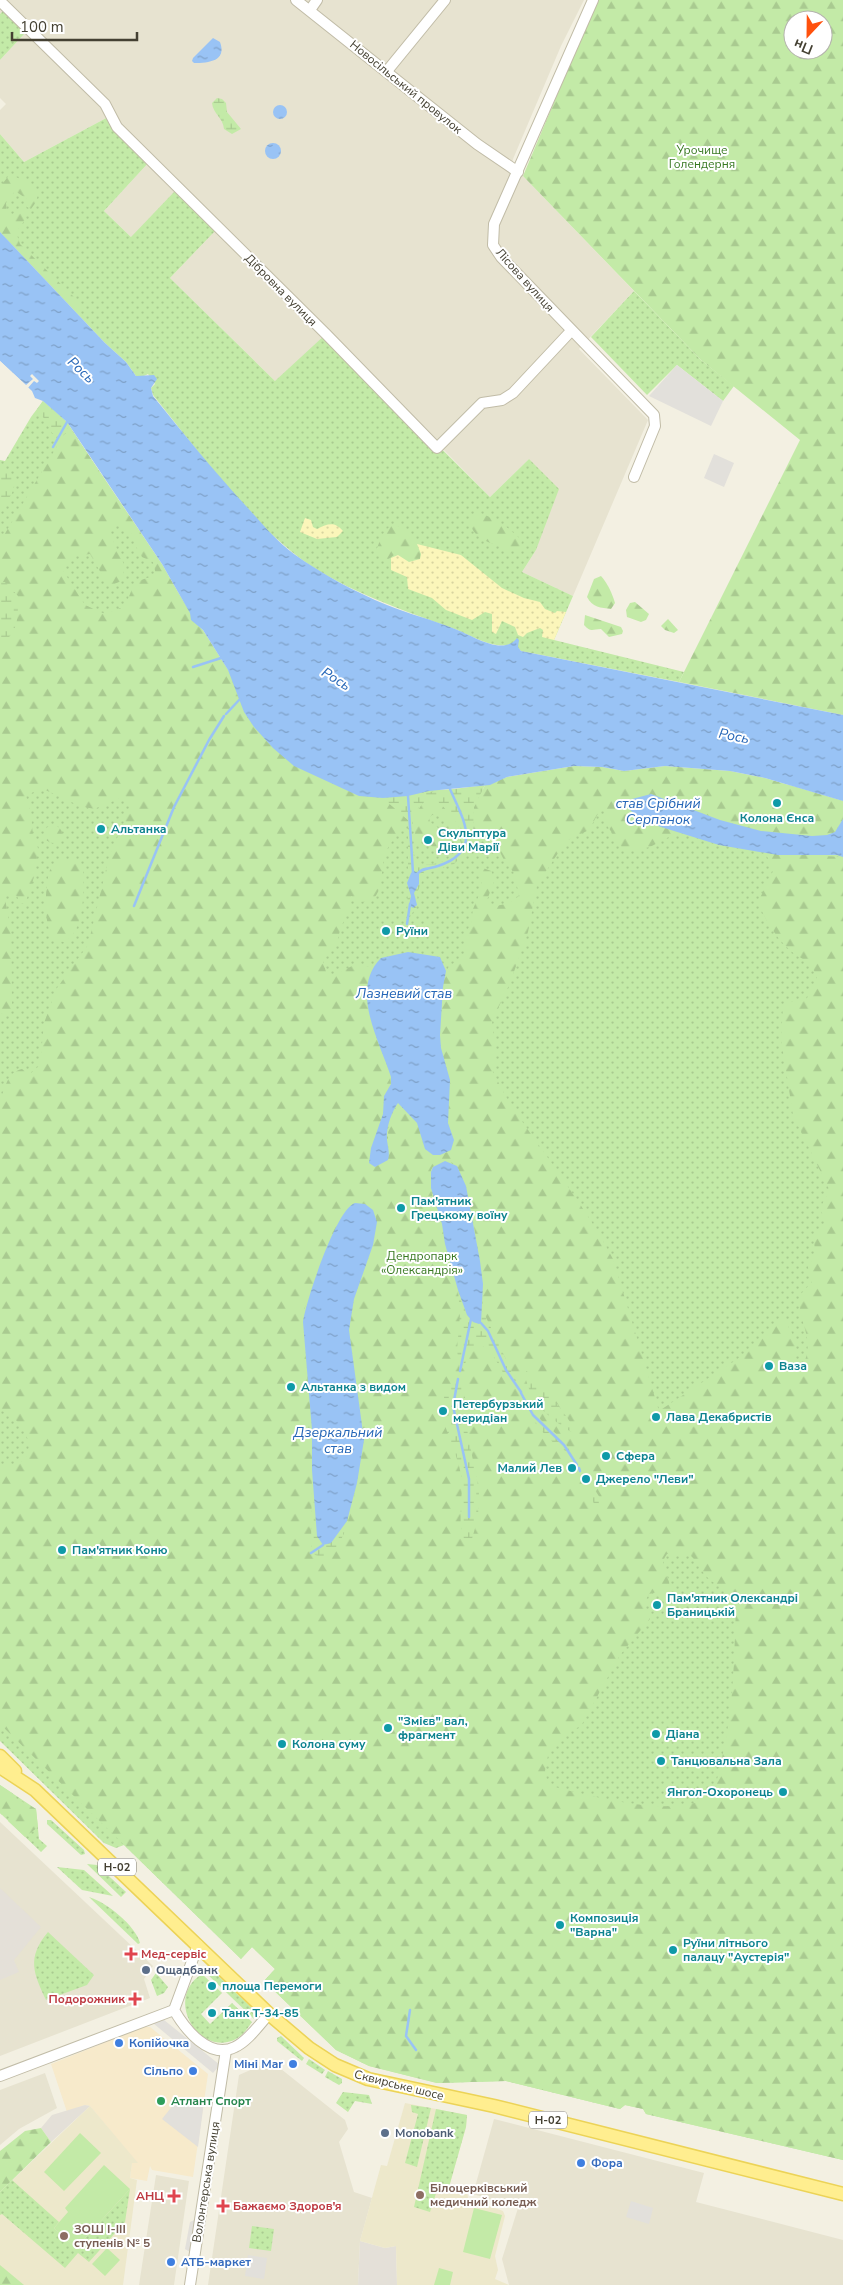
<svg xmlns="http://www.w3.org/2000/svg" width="843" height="2285" font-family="'Nunito Sans',sans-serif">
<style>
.residential{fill:#e7e3d0}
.commercial{fill:#f7eacb}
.industrial{fill:#e4e0d8}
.education{fill:#ede8cb}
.grass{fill:url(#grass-dots)}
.forest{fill:url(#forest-firs);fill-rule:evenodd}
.wetland{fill:url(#wetland-marsh);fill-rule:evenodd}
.sand{fill:url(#sand-dots)}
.pitch{fill:#c3eaa7}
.parking{fill:#e2e0db}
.water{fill:url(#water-ripples)}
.pier{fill:#f3f0e2}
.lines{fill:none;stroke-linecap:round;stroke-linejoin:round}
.stream{stroke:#99c3f5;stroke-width:2.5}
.minor-casing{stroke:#c1bca7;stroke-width:12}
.major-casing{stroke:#ecd357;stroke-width:15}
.minor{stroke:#fff;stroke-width:10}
.major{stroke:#ffee8f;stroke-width:12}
.culture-dot{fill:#0f9aa8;stroke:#fff;stroke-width:2}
.health-dot{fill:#e0444e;stroke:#fff;stroke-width:2}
.service-dot{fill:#5c6f8a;stroke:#fff;stroke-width:2}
.shop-dot{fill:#3f7fe0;stroke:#fff;stroke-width:2}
.leisure-dot{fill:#2e9e5b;stroke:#fff;stroke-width:2}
.education-dot{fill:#8d6e63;stroke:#fff;stroke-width:2}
.labels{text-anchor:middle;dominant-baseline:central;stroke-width:4;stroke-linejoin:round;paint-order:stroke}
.shield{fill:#fff;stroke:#7c7970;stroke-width:1}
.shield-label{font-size:11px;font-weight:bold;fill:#444032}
.street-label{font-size:12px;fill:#444032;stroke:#fff}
.park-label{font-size:12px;fill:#387922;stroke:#fff}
.culture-label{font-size:12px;font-weight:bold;fill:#0d838f;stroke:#fff;text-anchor:start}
.health-label{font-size:12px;font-weight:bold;fill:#be3a42;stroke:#fff;text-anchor:start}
.service-label{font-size:12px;font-weight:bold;fill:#4e5e75;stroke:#fff;text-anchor:start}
.shop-label{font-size:12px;font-weight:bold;fill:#366cbe;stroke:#fff;text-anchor:start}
.leisure-label{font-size:12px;font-weight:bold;fill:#27864d;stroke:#fff;text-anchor:start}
.education-label{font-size:12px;font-weight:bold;fill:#785e54;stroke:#fff;text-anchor:start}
.water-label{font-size:14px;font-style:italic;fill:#2566b7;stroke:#fff}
</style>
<defs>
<pattern id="grass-dots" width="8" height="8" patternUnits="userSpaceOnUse" patternTransform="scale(1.25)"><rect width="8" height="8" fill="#c3eaa7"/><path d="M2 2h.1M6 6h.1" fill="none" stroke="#a9ca90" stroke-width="1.8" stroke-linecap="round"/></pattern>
<pattern id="forest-firs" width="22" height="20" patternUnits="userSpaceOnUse" patternTransform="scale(1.25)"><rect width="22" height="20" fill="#c3eaa7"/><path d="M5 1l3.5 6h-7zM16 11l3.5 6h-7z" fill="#a9ca90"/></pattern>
<pattern id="wetland-marsh" width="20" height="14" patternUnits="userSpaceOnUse" patternTransform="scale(1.25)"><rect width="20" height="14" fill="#c3eaa7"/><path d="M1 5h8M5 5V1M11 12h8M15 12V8" fill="none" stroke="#a9ca90"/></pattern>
<pattern id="sand-dots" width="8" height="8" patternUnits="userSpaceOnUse" patternTransform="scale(1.25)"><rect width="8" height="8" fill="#fbf6ba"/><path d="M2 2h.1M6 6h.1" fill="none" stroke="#d8d4a0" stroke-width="1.8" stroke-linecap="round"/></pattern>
<pattern id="water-ripples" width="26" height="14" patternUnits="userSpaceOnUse" patternTransform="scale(1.25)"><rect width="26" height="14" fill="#99c3f5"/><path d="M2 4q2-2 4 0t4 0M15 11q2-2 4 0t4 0" fill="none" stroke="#7ea0c7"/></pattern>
</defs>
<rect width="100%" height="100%" fill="#f3f0e2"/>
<g class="residential">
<polygon points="0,0 584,0 561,46 513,159 510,173 523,176 634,291 579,349 648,420 573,596 522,572 536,550 529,459 490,497 440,446 275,381 170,278 216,230 131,237 104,211 150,161 110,116 24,162 0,134 0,110 6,104 0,98 0,60 26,32 3,11 0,14"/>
<polygon points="0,1822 153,1966 144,1979 150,1998 0,2056"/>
<polygon points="271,2061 345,2120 348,2129 339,2142 354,2192 372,2198 360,2241 358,2285 208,2285 239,2075"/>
<polygon points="45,2073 57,2108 19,2129 0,2145 0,2090"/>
<polygon points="494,2119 704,2173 696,2202 843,2240 843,2285 509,2285 502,2259 518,2208 473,2194"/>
<polygon points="156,2175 189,2181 174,2285 139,2285"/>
</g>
<polygon class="commercial" points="144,2027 150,2027 208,2074 193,2177 152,2170 150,2166 147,2181 130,2178 132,2162 137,2163 90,2106 85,2105 67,2112 51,2064"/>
<g class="industrial">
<polygon points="0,1888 41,1927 14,1960 19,1972 0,1980"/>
<polygon points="85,2105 90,2106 51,2142 41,2128 52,2115"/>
<polygon points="360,2241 385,2248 396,2246 397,2285 358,2285"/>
</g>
<g class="education">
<polygon points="405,2103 467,2115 466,2127 449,2187 467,2192 468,2198 503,2211 505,2216 495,2256 498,2270 495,2279 509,2285 397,2285 396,2246 385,2248 360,2241 381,2165 387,2166"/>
<polygon points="90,2106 138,2163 132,2163 130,2178 137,2180 123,2285 0,2285 0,2192"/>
</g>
<g class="grass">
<polygon points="4,10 26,32 0,60 0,14"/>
<path d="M110,116L150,161L104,211L131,237L175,191L216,230L170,278L275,381L326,334L490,497L529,459L559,489L536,550L522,572L573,596L554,640L684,672L679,682L521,651L514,643C493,652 469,633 449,627C399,609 333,586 292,552C240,510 195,447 153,395L151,388L155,384L148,374L142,377L136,376L126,362L105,343L0,232V134L24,162Z"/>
<polygon points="634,291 701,360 734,386 723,401 677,365 647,395 591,337"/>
<polygon points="43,401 67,422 228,670 347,791 789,785 843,801 843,2160 646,2114 643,2109 625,2105 620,2109 506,2081 437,2083 369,2066 336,2050 264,1981 275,1969 252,1947 241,1959 124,1845 116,1848 104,1843 0,1741 0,460 5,461 31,417"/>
<polygon points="0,1785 36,1809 39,1839 47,1846 41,1852 0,1813"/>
<polygon points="47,1820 51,1820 84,1850 85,1854 81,1855 47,1824"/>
<polygon points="87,1864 97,1865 126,1892 121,1897"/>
<polygon points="57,1867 84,1870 113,1896 82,1890"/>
<path d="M89,1897C106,1902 135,1925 140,1943L138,1944Z"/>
<path d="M48,1932L94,1975L87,1985L46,2000C34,1974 26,1958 48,1932Z"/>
<polygon points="205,1972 216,1974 252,2008 254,2019"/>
<polygon points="156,1973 168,1987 164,1993 157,1996 151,1980"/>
<path d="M202,1974L222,1993L201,2014L210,2024L232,2003L252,2022C248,2028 243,2035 236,2039C199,2058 163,1998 202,1974Z"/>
<polygon points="281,2036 304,2058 302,2061 277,2041 277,2038"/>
<polygon points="309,2059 325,2070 322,2074 306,2064"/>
<polygon points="328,2071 342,2079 342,2083 339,2085 325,2077"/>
<polygon points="343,2092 369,2095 372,2104 355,2101 348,2112 336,2103"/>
<polygon points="411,2105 431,2108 417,2167 405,2163 418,2114 412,2112"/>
<polygon points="436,2109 467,2115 466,2127 449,2187 439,2184 430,2212 414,2207"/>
<polygon points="12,2180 59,2222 54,2228 76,2248 130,2189 125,2222 89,2262 78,2253 65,2268 2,2214 0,2215 0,2192"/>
<polygon points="252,2226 274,2229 271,2251 249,2248"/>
</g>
<g class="forest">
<path d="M597,0H843V715L679,682L800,440L701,360L523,176ZM793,20H823V50H793Z"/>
<path d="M10,174L24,181L38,194L36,202L31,209L27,207V199L15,191L6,203L7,215L11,216L16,211L25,209C29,218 21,225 16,232L20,244L80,303L82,310L78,314L0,232V187Z"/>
<path d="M69,426L162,564L190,613L191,620L203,630L228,670L244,712L254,728L273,748L359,796L383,798L408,820V824L404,825C398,835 388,844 385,855C379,874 386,887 370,903L360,901L351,896L350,908L341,927L337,942L323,961L326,972L334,975L354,965L374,967L370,975L366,996L375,1035L389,1070L391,1084L384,1096L383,1114L370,1157L389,1147C386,1132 390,1115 398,1102C404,1109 412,1116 417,1123C424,1136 420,1157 440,1154C446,1153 450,1152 453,1146C453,1135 448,1126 448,1116C447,1104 451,1092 450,1081C449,1069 442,1059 441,1047C438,1032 440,983 447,970C450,963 459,961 466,958L465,935L471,923L473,909L483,886L478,875L479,871L483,868L491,871L495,879L487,900L489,906C498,907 514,903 519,895L514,873L504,860L497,846L484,839L474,849H469L473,834L474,807L485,785L507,777L574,766L602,767L624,771L665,766L730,771L765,778L843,801V819L835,832L812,836L761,831L719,820L651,794L640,819L680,831L650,847L625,852L606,824L604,810H600L589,830L566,841L537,885L528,932L510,983L492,1021L496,1059L492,1070C500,1085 507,1101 517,1114C550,1162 586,1208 613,1259L659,1411L748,1352L780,1317C797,1333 798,1350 793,1371L800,1372C818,1338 799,1329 799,1296L812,1282L808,1267L815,1255L814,1238L826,1224L820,1208L826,1197L831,1193L793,1115L781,1039L783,1007L793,1001L806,1000L817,978C809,956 806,964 791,951C776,938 765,920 758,902L774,869L765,853L843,857V2160L646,2114L643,2109L625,2105L620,2109L506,2081L437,2083L369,2066L336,2050L264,1981L275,1969L252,1947L241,1959L0,1724V1466C45,1469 31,1421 0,1410V1099C7,1086 6,1073 22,1069L30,1074L40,1065L44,1023L57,988L88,945L109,857L130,808L125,796L94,809L80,806L41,788L26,796L31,814L33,836L38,848L35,874L25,904L20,903L17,896L7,893L5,898L11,935L12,1008L9,1014L5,1015L0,1013V542ZM115,521L131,533L136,542L135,545L142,557L153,562L156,575L135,582L125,606L105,614L85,605L62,569L75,556L90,554L105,580L114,584L124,580L123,562L110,534ZM451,1162L457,1166L466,1186L473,1221L480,1261L483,1311L467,1315C461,1293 453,1272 447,1249C444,1240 444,1231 442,1223C437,1208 426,1187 431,1170C434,1162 444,1163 451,1162ZM376,1216L375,1235L354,1299L349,1330L364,1440L357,1483L347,1521L312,1470V1430L303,1322L305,1307L315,1285ZM667,1554L690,1555C698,1562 701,1571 707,1577C722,1592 729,1583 736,1607C734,1659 734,1706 722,1758C719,1771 718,1785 707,1796C682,1821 580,1794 548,1785L545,1771L549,1750L564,1734L581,1726L620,1655L650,1619L644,1603L649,1594L657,1592L666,1596C678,1577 654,1571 667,1554Z"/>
<path d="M476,512C490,515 513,530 522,541L519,549L512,551C494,544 468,539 470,517Z"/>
<path d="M394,524C405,530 424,544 420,559L409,562L394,555L386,561L380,558L376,551C380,541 383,529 394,524Z"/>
<path d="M601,576C608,584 612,593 615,603L611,609C601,608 592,607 587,597L594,579Z"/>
<polygon points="635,602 649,614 646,620 641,622 627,617 626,610 630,603"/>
<path d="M585,615L621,627L623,631L622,634L609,637L601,629C593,629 591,633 584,625Z"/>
<polygon points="668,619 678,630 674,633 665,630 661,626"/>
<path d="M429,799C445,800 466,830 462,845C457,831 449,816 432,815L429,818L430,822L445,833C445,842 443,848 435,852L430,843L416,839L412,820L422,804Z"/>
<circle cx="53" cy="834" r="9"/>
<path d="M62,860H73L83,869C84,890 85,932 64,942C61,941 58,941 56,940C42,930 45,884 50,870C53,865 58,863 62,860Z"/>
<path d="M0,1785L12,1793V1798C21,1801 28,1804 36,1809L38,1827L25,1837L8,1821L10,1814L8,1811L2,1815L0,1813Z"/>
<polygon points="41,2128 51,2142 0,2192 0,2151 25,2131"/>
<polygon points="0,2265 24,2285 0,2285"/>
</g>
<g class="wetland">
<path d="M217,98L222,99L226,103L227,112L241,129L232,134L224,129C223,117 213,114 212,103Z"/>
<polygon points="43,401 62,417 69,426 62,439 52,433 38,408"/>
<polygon points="3,468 10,472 16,481 12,493 0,514 0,469"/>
<path d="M0,582H5L18,596C18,618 19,632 0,645Z"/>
<path d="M485,785L474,807L473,834L469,849L454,864L425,874L417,893L418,904L408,920L407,918L408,888L411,896L409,902L416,900L411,873L408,877V820L383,798ZM429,799C437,799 443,806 448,812C453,818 462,827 463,835C467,855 431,872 416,861C410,841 406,811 429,799Z"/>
<path d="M458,1290L467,1315L473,1322L481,1323L483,1311L521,1391C504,1389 499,1349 476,1343C468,1352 468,1362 460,1371L457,1350L460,1314Z"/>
<path d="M524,1370C535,1373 568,1417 573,1427L571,1432C545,1415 529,1402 524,1370Z"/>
<path d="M458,1379L461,1381L465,1396L464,1410L468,1435L479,1491L478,1518L471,1542L465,1544C456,1522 464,1498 461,1475C458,1453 441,1426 442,1405C443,1396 451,1384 458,1379Z"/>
<path d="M522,1393C530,1399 533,1412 541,1420C551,1431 564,1437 570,1452C555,1451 519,1408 522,1393Z"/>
<path d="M312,1470L317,1536L347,1521L357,1483C351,1506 348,1544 325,1558L315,1555L311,1548Z"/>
<polygon points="593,1487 602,1501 601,1504 594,1504 589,1490"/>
</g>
<g class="sand">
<path d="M305,518L311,520L313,527L317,529C328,524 334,521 343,531L337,537L317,539L300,532Z"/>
<polygon points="417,544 461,555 502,588 524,598 540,602 545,609 555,613 557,611 566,612 554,640 542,637 543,630 540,628 527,633 523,637 518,635 515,627 502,621 496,634 492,632 492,614 485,612 472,620 446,610 432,598 408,589 407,577 391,570 391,558 398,555 409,562 420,559 421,554"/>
</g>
<g class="pitch">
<polygon points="80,2133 101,2153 64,2191 44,2172"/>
<polygon points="104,2165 130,2189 76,2248 54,2228 68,2212 65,2208"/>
<polygon points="474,2208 502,2215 490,2259 463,2252"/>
<polygon points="107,2248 120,2260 105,2276 92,2264"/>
<polygon points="439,2268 453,2272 450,2285 434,2285"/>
</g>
<g class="parking">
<polygon points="677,365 723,401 711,426 649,396"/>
<polygon points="714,454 734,463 724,487 704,478"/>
<polygon points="164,2020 220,2065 213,2073 153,2023"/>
<polygon points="178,2099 204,2102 198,2147 162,2119"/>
<polygon points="631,2201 653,2208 649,2224 626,2217"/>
<polygon points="201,2217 195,2255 185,2249 190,2222"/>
<polygon points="248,2255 267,2258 264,2279 245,2276"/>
</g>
<g class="water">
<path d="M213,38L220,42C227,61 209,63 194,63L192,61L193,58Z"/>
<circle cx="280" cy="112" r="7"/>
<circle cx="273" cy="151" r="8"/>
<path d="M0,232L105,343L126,362L136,376L154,375L157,379L151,388L153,396C183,433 213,470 246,506C261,522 276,541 294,554C322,574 355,592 387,605C409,614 433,620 455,629C472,635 503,657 517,638L519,640L518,647L521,651L843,715V801L765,778L730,771L665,766L624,771L602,767L574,766L507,777L490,785L429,791L408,796L383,798L359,796L294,766L273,748L254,727L244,712L228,670L203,630L191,620L190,613L162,564L67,422L43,401L35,398L32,391L0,361Z"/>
<polygon points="651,794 720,820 761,831 812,836 827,835 835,832 843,819 843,857 837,855 778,855 719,845 658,826 640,819 629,809 632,799"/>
<polygon points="414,871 419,874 419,884 414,893 417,905 413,908 409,905 411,896 407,883 411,873"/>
<path d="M408,952L440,957L446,971L443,987L440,1035L441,1048L450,1080L448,1123L454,1140L451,1150L440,1155H433L425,1149L417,1123L398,1103C391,1113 386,1128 387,1140C388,1148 390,1153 388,1160L375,1167L369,1163L371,1148L383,1114L384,1096L391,1084V1077C380,1042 349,990 381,958Z"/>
<polygon points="445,1161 457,1166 466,1186 480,1261 483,1284 481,1323 479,1324 473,1322 467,1315 458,1290 445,1244 442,1224 431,1188 431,1172 433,1167"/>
<path d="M355,1203L365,1204L373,1210L377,1222L373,1245L354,1299L349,1330L364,1440L357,1483L347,1521L331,1543L323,1545L317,1536L312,1470V1430L303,1322C306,1301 336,1209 355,1203Z"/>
</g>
<polygon class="pier" points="0,361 26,385 33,379 30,376 32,374 39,381 37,383 34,381 27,389 0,365"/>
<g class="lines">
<g class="stream">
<polyline points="53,447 67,422"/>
<polyline points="193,667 221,658"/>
<polyline points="226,714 240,699"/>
<polyline points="408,796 413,873"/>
<path d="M417,874C423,867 430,869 438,866C484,851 463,819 450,789"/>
<polyline points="134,906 174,807 209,740 224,716"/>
<polyline points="407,924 410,904"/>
<polyline points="481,1323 488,1331 506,1370 521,1392"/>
<polyline points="460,1371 471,1319"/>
<polyline points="458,1379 453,1406 469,1479 469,1517"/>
<polyline points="521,1393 533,1415 564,1445 577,1465"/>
<polyline points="579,1468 580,1471"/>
<polyline points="573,1469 577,1467"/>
<polyline points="311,1553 323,1545"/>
<polyline points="410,2010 406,2036 416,2050"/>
</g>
<defs>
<g id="minor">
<polyline points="296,0 477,144 518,172"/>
<polyline points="593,0 494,224 493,245 501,257 654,415 655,426 634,477"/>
<polyline points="0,1 105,104 117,127 326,334 437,448 482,403 502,400 513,393 571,331"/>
<polyline points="310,10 317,0"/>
<polyline points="387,71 445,0"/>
<path d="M198,1945L174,2010C185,2029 209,2060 235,2047C248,2041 259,2025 269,2014"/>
<polyline points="0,2076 174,2010"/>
<polyline points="190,2285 226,2050"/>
</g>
<g id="major">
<polyline points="0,1756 15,1771"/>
<polyline points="0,1767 35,1790 269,2014 309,2048 335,2065 368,2079 494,2106 843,2194"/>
</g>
</defs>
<use href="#minor" class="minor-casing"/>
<use href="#major" class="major-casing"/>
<use href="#minor" class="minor"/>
<use href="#major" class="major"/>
</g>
<g class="culture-dot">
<circle cx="777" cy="803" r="5"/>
<circle cx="101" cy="829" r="5"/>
<circle cx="428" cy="840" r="5"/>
<circle cx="386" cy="931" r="5"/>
<circle cx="401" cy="1208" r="5"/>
<circle cx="769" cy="1366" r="5"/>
<circle cx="291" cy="1387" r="5"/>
<circle cx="443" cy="1411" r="5"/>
<circle cx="656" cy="1417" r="5"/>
<circle cx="606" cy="1456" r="5"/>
<circle cx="572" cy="1468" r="5"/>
<circle cx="586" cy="1479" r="5"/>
<circle cx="62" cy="1550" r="5"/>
<circle cx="657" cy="1605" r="5"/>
<circle cx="388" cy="1728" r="5"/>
<circle cx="656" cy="1734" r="5"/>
<circle cx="282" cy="1744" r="5"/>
<circle cx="661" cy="1761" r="5"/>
<circle cx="783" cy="1792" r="5"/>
<circle cx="560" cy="1925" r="5"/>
<circle cx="673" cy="1950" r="5"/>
<circle cx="212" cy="1986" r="5"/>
<circle cx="212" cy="2013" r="5"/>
</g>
<g class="health-dot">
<path d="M128.5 1946.5h5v5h5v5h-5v5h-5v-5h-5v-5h5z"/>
<path d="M132.5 1991.5h5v5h5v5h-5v5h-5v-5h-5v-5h5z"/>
<path d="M171.5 2188.5h5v5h5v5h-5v5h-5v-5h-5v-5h5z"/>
<path d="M220.5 2198.5h5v5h5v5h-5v5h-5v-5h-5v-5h5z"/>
</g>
<g class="service-dot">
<circle cx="146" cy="1970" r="5"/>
<circle cx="385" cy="2133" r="5"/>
</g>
<g class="shop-dot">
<circle cx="119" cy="2043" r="5"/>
<circle cx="293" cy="2064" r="5"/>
<circle cx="193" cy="2071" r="5"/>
<circle cx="581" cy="2163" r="5"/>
<circle cx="171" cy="2262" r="5"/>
</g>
<circle class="leisure-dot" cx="161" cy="2101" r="5"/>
<g class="education-dot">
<circle cx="420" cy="2195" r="5"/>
<circle cx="64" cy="2236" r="5"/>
</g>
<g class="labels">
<g class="shield">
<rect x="98" y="1858.5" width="38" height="17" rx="4"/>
<rect x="529" y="2111.5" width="38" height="17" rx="4"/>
</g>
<g class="shield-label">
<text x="117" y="1867">Н-02</text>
<text x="548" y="2120">Н-02</text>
</g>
<g class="street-label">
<text transform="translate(406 87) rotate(39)">Новосільський провулок</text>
<text transform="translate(525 280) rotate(48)">Лісова вулиця</text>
<text transform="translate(281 290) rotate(45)">Дібровна вулиця</text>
<text transform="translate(399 2085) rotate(14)">Сквирське шосе</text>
<text transform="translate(206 2182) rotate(-81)">Волонтерська вулиця</text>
</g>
<g class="park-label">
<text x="702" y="150">Урочище<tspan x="702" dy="14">Голендерня</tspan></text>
<text x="422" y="1256">Дендропарк<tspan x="422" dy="14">«Олександрія»</tspan></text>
</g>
<g class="culture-label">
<text x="777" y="818" text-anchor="middle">Колона Єнса</text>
<text x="111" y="829">Альтанка</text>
<text x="438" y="833">Скульптура<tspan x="438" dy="14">Діви Марії</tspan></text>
<text x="396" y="931">Руїни</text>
<text x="411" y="1201">Пам'ятник<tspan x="411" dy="14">Грецькому воїну</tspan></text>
<text x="779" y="1366">Ваза</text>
<text x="301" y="1387">Альтанка з видом</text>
<text x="453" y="1404">Петербурзький<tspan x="453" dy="14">меридіан</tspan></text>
<text x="666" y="1417">Лава Декабристів</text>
<text x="616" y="1456">Сфера</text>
<text x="562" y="1468" text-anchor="end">Малий Лев</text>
<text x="596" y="1479">Джерело "Леви"</text>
<text x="72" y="1550">Пам'ятник Коню</text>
<text x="667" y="1598">Пам'ятник Олександрі<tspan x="667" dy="14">Браницькій</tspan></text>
<text x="398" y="1721">"Змієв" вал,<tspan x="398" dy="14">фрагмент</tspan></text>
<text x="666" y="1734">Діана</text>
<text x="292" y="1744">Колона суму</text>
<text x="671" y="1761">Танцювальна Зала</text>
<text x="773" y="1792" text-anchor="end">Янгол-Охоронець</text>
<text x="570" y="1918">Композиція<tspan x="570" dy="14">"Варна"</tspan></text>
<text x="683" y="1943">Руїни літнього<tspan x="683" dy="14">палацу "Аустерія"</tspan></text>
<text x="222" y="1986">площа Перемоги</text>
<text x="222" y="2013">Танк Т-34-85</text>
</g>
<g class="health-label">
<text x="141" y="1954">Мед-сервіс</text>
<text x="125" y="1999" text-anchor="end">Подорожник</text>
<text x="164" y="2196" text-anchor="end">АНЦ</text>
<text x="233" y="2206">Бажаємо Здоров'я</text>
</g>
<g class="service-label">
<text x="156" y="1970">Ощадбанк</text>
<text x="395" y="2133">Monobank</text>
</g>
<g class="shop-label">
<text x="129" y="2043">Копійочка</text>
<text x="283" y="2064" text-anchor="end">Міні Mar</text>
<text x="183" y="2071" text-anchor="end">Сільпо</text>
<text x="591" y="2163">Фора</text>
<text x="181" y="2262">АТБ-маркет</text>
</g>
<g class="leisure-label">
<text x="171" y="2101">Атлант Спорт</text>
</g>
<g class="education-label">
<text x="430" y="2188">Білоцерківський<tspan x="430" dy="14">медичний коледж</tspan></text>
<text x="74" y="2229">ЗОШ І-ІІІ<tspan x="74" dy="14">ступенів № 5</tspan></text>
</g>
<g class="water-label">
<text transform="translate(81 370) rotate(43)">Рось</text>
<text transform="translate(336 679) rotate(32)">Рось</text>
<text transform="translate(734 736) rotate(11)">Рось</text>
<text x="658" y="803">став Срібний<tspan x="658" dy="16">Серпанок</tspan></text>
<text x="404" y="993">Лазневий став</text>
<text x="338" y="1432">Дзеркальний<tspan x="338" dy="16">став</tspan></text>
</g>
</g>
<g transform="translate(808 35) rotate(202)"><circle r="24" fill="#ffffff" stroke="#b4b3ad"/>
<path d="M0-4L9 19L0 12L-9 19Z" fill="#ff510d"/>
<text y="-8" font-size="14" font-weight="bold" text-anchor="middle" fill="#444032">Пн</text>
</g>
<path d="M12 32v8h125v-8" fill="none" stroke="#444032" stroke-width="2.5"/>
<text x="20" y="32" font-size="15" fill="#444032" stroke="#ffffff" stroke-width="4" paint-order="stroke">100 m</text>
</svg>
